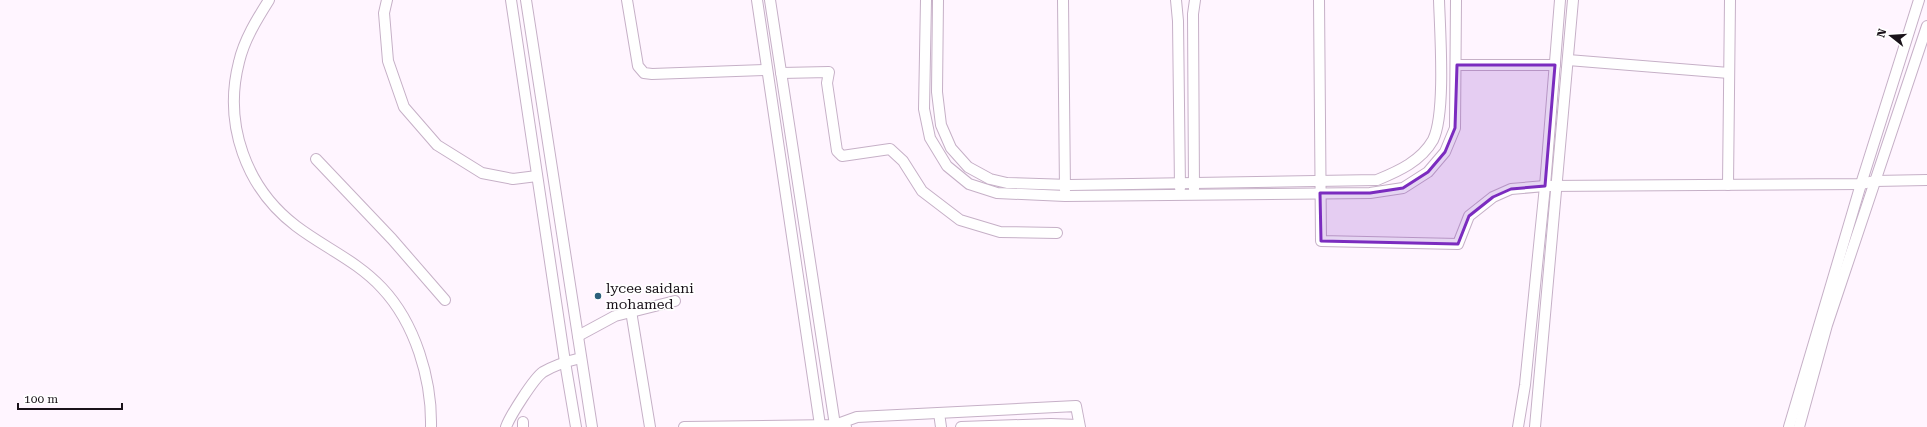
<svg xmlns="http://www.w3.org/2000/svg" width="1927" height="427" font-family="'Roboto Serif',serif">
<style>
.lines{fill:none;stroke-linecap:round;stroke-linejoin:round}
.minor-casing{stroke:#c6b0c7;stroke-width:12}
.minor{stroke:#fff;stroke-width:10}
.marked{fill:#7b2cbf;fill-opacity:0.2;stroke:#7b2cbf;stroke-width:3;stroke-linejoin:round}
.poi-dot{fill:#2c607c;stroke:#fff;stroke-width:1.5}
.labels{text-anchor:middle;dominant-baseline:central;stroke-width:3.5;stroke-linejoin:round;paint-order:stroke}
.poi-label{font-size:14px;fill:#1a121a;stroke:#fff;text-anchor:start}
</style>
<rect width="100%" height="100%" fill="#fff5ff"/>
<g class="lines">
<defs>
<g id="minor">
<path d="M269,0C257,19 244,40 239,62C223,124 246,188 296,226C325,248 357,261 382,288C415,323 432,379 431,427"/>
<polyline points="387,0 384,13 388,61 404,107 437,145 482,173 513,179 537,176"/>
<polyline points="511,0 565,362 576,427"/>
<polyline points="526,0 592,427"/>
<polyline points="627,0 638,66 644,73 652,74 767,70"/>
<polyline points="757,0 820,425"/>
<polyline points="926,0 924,109 930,138 947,166 969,184 997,193 1065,196 1370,193 1403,188 1428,172 1445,152 1455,128 1456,0"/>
<path d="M938,0L937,92L941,125L951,148L968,167L990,179L1007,183L1070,185L1377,180C1399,171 1421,161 1433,140C1446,114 1440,32 1439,0"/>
<polyline points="1063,0 1065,190"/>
<polyline points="1176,0 1178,21 1180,188"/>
<polyline points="1319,0 1321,241 1458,244 1469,216 1493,197 1511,189 1545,186 1861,184 1875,181 1927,180"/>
<polyline points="1568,60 1729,73"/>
<polyline points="1457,65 1555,65"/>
<polyline points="781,73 829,72 827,83 837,151 842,156 890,149 903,161 922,191 960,220 1000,232 1057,233"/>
<polyline points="316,159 392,239 445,300"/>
<polyline points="1728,185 1730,0"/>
<polyline points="1194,189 1193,14 1195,0"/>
<polyline points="631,311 650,427"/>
<polyline points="578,336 615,316 675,301"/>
<polyline points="939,413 941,427"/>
<polyline points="523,422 523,427"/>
<path d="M506,427C510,416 534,378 543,372C555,365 568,361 581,358"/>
<polyline points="684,427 835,425 770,0"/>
<polyline points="846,427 835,425 857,417 1076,406 1080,427"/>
<polyline points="961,427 1051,424 1079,425"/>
<polyline points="1518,427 1525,385 1545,186 1560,0"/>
<polyline points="1535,427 1573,0"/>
<polyline points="1789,427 1861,184 1919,0"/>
<polyline points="1799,427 1827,325 1927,26"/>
</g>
</defs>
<use href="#minor" class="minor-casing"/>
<use href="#minor" class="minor"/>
</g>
<path class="marked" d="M1457,65H1555L1545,186L1511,189L1493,197L1469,216L1458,244L1321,241L1320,193H1370L1403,188L1428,172L1445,152L1455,128Z"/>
<circle class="poi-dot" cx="598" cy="296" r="4"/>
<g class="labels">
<g class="poi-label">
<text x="606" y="288">lycee saidani<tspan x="606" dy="16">mohamed</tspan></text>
</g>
</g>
<g transform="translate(1891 36) rotate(287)" stroke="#ffffff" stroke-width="3" paint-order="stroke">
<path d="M0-3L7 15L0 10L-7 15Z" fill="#1a121a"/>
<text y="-6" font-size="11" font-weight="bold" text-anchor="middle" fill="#1a121a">N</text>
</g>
<path d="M18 403v6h104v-6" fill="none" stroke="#1a121a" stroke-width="2"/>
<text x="24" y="403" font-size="12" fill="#1a121a" stroke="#ffffff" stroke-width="3" paint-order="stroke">100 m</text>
</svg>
